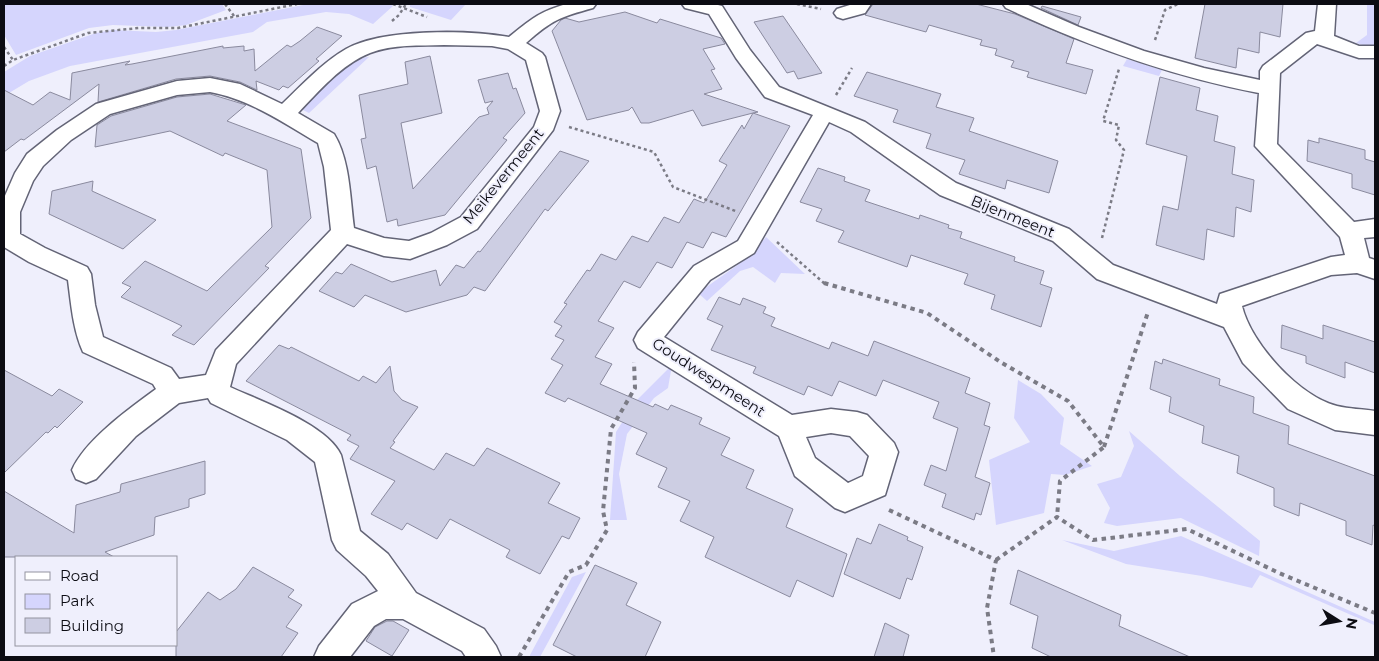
<svg xmlns="http://www.w3.org/2000/svg" width="1379" height="661" font-family="Montserrat,sans-serif">
<style>
.green{fill:#d5d5fd}
.building{fill:#cdcee3;stroke:#8a8a9e}
.lines{fill:none;stroke-linecap:round;stroke-linejoin:round}
.minor-casing{stroke:#636476;stroke-width:3}
.path-far1{stroke:#7b7b85;stroke-width:2.5;stroke-dasharray:3 3;stroke-linecap:butt}
.path{stroke:#7b7b85;stroke-width:4;stroke-dasharray:4.5 4.5;stroke-linecap:butt}
.minor{fill:#fff;fill-rule:evenodd}
.labels{text-anchor:middle;dominant-baseline:central;stroke-width:4;stroke-linejoin:round;paint-order:stroke}
.street-label{font-size:15px;fill:#0c0c13;stroke:#efeffc}
</style>
<rect width="100%" height="100%" fill="#efeffc"/>
<g class="green">
<polygon points="4,4 222,4 226,10 186,25 168,27 113,25 89,28 16,55 4,35"/>
<polygon points="308,4 390,4 393,6 373,24 349,14 326,12 267,22 253,32 70,66 29,81 4,96 4,72 30,56 96,33 113,30 156,32 176,30"/>
<polygon points="410,4 466,4 451,20 410,7"/>
<polygon points="1367,4 1375,4 1375,46 1366,46 1356,43 1367,35"/>
<polygon points="369,57 309,113 301,109 355,58"/>
<polygon points="1127,59 1162,70 1159,76 1123,66"/>
<polygon points="766,237 805,274 781,273 775,283 753,267 740,271 707,301 698,293 746,259"/>
<polygon points="672,365 668,388 654,398 627,434 619,474 627,520 610,520 616,432 635,402"/>
<polygon points="1018,380 1041,394 1064,418 1060,444 1092,466 1065,475 1051,474 1044,513 996,525 989,460 1030,442 1014,418"/>
<polygon points="1129,431 1180,476 1260,541 1259,556 1181,518 1117,526 1104,523 1110,508 1097,484 1121,477 1134,446"/>
<polygon points="1181,536 1375,622 1375,628 1374,625 1260,575 1252,588 1202,576 1126,564 1062,540 1114,551"/>
<polygon points="586,572 540,657 530,657 530,655 572,577"/>
</g>
<g class="building">
<polygon points="873,4 976,4 1015,14 1074,39 1066,63 1093,70 1086,94 1027,77 1029,72 1011,67 1014,61 995,55 997,49 980,45 982,40 929,25 926,32 865,15"/>
<polygon points="1205,4 1283,4 1280,37 1260,32 1259,53 1238,48 1236,68 1195,58"/>
<polygon points="1042,6 1081,17 1078,25 1041,8"/>
<polygon points="625,12 657,23 660,19 721,38 725,44 703,49 715,69 711,70 722,89 704,94 758,112 753,113 790,126 726,237 712,232 703,248 687,242 672,268 657,262 640,288 624,281 598,321 614,328 595,357 612,364 600,384 653,407 655,404 668,410 671,405 702,418 699,424 730,438 721,455 754,470 746,488 793,509 786,527 847,554 833,597 797,580 790,597 705,557 714,537 680,521 690,501 658,487 667,468 636,454 647,433 568,398 565,402 545,393 563,365 551,359 564,340 555,336 562,326 554,322 567,304 564,303 587,270 590,271 601,254 616,260 632,236 648,242 664,217 679,223 694,199 704,203 727,165 719,161 742,125 744,129 753,113 702,126 693,110 649,123 641,123 632,107 629,110 587,120 552,31 561,20 565,18 579,22"/>
<polygon points="783,16 822,73 798,79 794,71 787,73 754,22"/>
<polygon points="317,27 342,36 316,59 319,61 288,88 283,86 279,90 256,81 257,90 240,82 210,76 176,79 98,102 99,84 24,140 21,139 4,152 4,90 33,105 50,92 70,100 72,73 130,61 125,65 132,64 223,46 223,48 244,46 244,51 254,49 255,71 287,45 291,47 300,41"/>
<polygon points="430,56 442,113 401,123 413,189 479,117 489,114 487,108 493,101 485,103 478,80 508,73 513,89 516,88 525,113 503,138 507,140 445,215 398,226 397,219 387,222 376,166 367,169 361,139 366,138 359,95 408,84 405,62"/>
<polygon points="867,72 941,94 936,107 974,118 969,131 1058,161 1049,193 1007,180 1005,189 959,174 965,160 926,148 931,134 893,122 898,110 854,96"/>
<polygon points="1160,77 1200,88 1196,110 1218,116 1214,141 1235,147 1232,174 1254,180 1251,212 1236,207 1234,237 1207,229 1204,260 1156,245 1163,206 1178,210 1187,156 1146,144"/>
<polygon points="210,94 246,105 227,121 301,149 311,218 265,266 269,268 194,345 172,335 182,326 121,297 131,287 122,283 145,261 207,291 272,227 267,170 225,153 223,156 170,131 95,147 97,125 111,116 177,97"/>
<polygon points="1319,138 1365,150 1365,159 1375,162 1375,195 1352,188 1352,174 1307,161 1308,140 1319,143"/>
<polygon points="560,151 589,161 548,211 545,209 485,291 474,287 467,295 406,312 365,295 354,307 319,291 336,272 342,274 351,264 392,282 436,270 440,286 456,265 464,268 478,251 480,252"/>
<polygon points="818,168 845,177 844,181 870,190 865,201 919,219 920,215 949,225 948,228 962,232 960,238 1015,257 1014,261 1044,271 1040,284 1052,288 1041,327 991,309 995,295 964,284 968,274 911,255 907,267 838,242 844,231 816,221 822,209 800,202"/>
<polygon points="93,181 92,191 156,220 123,249 49,214 52,191"/>
<polygon points="719,297 740,305 743,298 766,307 763,313 775,318 771,326 829,349 832,342 868,356 874,341 970,378 965,393 990,403 984,425 990,427 975,477 990,483 981,515 976,513 974,520 942,507 946,494 924,485 931,465 946,471 958,428 933,418 939,402 883,380 876,396 839,381 832,396 808,386 804,395 753,373 756,367 711,350 723,326 707,319"/>
<polygon points="1282,325 1323,339 1323,325 1375,342 1375,373 1345,362 1345,378 1306,363 1306,356 1281,348"/>
<polygon points="279,345 289,349 291,347 359,381 363,376 376,383 390,366 394,391 402,400 418,407 393,441 395,442 390,448 434,470 446,453 474,466 487,448 560,483 548,503 580,518 569,539 562,536 540,574 506,557 510,550 450,519 437,539 407,523 402,530 371,514 395,481 350,459 359,446 347,440 351,435 246,381"/>
<polygon points="1163,359 1220,379 1219,385 1254,397 1253,413 1289,426 1288,444 1375,476 1375,526 1373,525 1372,545 1346,535 1346,521 1300,503 1299,516 1274,506 1274,488 1237,473 1239,456 1202,443 1204,426 1169,412 1171,397 1150,389 1155,361 1162,364"/>
<polygon points="4,370 52,396 59,389 83,402 57,428 55,426 48,433 46,432 4,473"/>
<polygon points="205,461 205,494 189,499 189,507 155,517 154,535 105,552 114,557 4,557 4,491 74,533 76,505 120,492 121,484"/>
<polygon points="879,524 908,537 907,540 923,547 912,580 907,578 900,599 844,574 857,538 871,544"/>
<polygon points="595,565 637,583 626,605 661,622 645,657 577,657 553,645"/>
<polygon points="253,567 294,590 288,597 302,605 286,627 298,633 281,657 176,657 176,632 208,592 220,600 236,589"/>
<polygon points="1018,570 1121,615 1119,626 1190,657 1051,657 1032,648 1038,616 1010,604"/>
<polygon points="387,621 393,621 409,630 392,656 366,641 375,627"/>
<polygon points="885,623 909,635 903,657 874,657"/>
</g>
<g class="lines">
<defs>
<g id="minor">
<path d="M567,4H596L593,8C560,17 552,20 526,43L542,53L545,57L560,111L553,130L477,229L447,245L410,259L384,256L347,244L236,364L230,387C260,401 327,424 341,455L360,531L388,554L416,593L484,629L496,646L501,657H466L462,651L403,619H386L374,626L350,657H314L319,646L352,604L378,591L366,576L337,550L332,540L315,462L287,440L211,403L208,398L179,403L136,436L96,479L86,483L76,479L72,470C85,440 130,408 156,389L153,384L83,352C73,330 71,303 68,280L29,262L4,247V198L15,173L27,154L57,130L96,104L177,81L210,78L240,84L282,104C302,85 322,63 346,49C383,28 469,30 509,37C530,20 540,11 567,4ZM444,45L492,46L508,49L526,60L540,111L534,127L461,217L431,233L409,241L384,238L354,228C350,198 350,160 334,134L298,113C319,91 342,64 370,53C393,44 420,46 444,45ZM210,92C249,99 284,123 318,143L324,167L331,230L216,350L206,375L179,379L171,368L103,337L95,305L91,274L87,267L45,248L20,234V212L33,181L43,166L71,140L110,114L177,95Z"/>
<path d="M682,4H714L722,6L750,50L779,87L865,122L956,183L1069,229L1113,265L1217,304L1220,294L1331,257L1345,255L1340,237L1255,146L1259,93C1171,76 1087,46 1006,8L1003,4H1026L1079,27L1144,51L1204,68L1260,80V71L1263,66L1306,33L1315,31L1318,4H1336L1334,36L1359,46H1375V58H1359L1317,44L1280,73L1277,144L1354,222L1375,219V237L1364,238L1369,258L1375,260V279L1357,273L1331,275L1242,306C1251,344 1299,396 1337,406C1349,409 1363,409 1375,411V435L1335,430L1288,409L1243,363L1224,327L1097,279L1053,241L940,195L851,132L829,122L754,253L710,280L664,337L792,415L831,409L857,412L867,415L894,443L898,452L885,495L845,512L835,508L795,476L779,436L638,348L634,340L638,332L694,266L738,241L813,115L765,97L736,58L709,14L685,8ZM831,433L850,436L869,456L863,476L848,483L815,458L806,437Z"/>
<polygon points="853,4 871,4 865,13 843,19 837,17 834,13 837,9"/>
</g>
</defs>
<use href="#minor" class="minor-casing"/>
<g class="path-far1">
<polyline points="225,4 234,16"/>
<polyline points="393,4 427,17"/>
<polyline points="797,4 821,9"/>
<polyline points="392,21 399,15 406,4"/>
<polyline points="1155,40 1165,10 1178,4"/>
<polyline points="4,47 13,60"/>
<polyline points="4,66 13,60 88,33 139,28 178,28 297,4"/>
<polyline points="836,95 852,68"/>
<polyline points="569,127 654,152 673,187 738,212"/>
<polyline points="1102,238 1124,150 1116,140 1119,125 1103,121 1119,69"/>
<polyline points="777,242 825,284"/>
</g>
<g class="path">
<polyline points="824,283 927,313 1002,363 1068,401 1104,447 1060,481 1057,517"/>
<polyline points="1104,447 1148,312"/>
<polyline points="889,510 996,560 987,608 994,657"/>
<polyline points="996,560 1057,517 1093,540 1187,529 1279,573 1375,613"/>
<polyline points="519,657 569,572 586,565 607,530 603,511 611,429 635,388 634,362"/>
</g>
<use href="#minor" class="minor"/>
</g>
<g class="labels">
<g class="street-label">
<text transform="translate(503 176) rotate(-51)">Meikevermeent</text>
<text transform="translate(1013 216) rotate(22)">Bijenmeent</text>
<text transform="translate(709 377) rotate(33)">Goudwespmeent</text>
</g>
</g>
<rect width="1379" height="661" fill="none" stroke="#0c0c13" stroke-width="10"/>
<rect x="15" y="556" width="162" height="90" fill="#efeffc" stroke="#94949f"/>
<rect x="25" y="572" width="25" height="8" fill="#ffffff" stroke="#94949f"/>
<text x="60" y="581" font-size="15" fill="#0c0c13">Road</text>
<rect x="25" y="594" width="25" height="15" fill="#d5d5fd" stroke="#94949f"/>
<text x="60" y="606" font-size="15" fill="#0c0c13">Park</text>
<rect x="25" y="618" width="25" height="15" fill="#cdcee3" stroke="#94949f"/>
<text x="60" y="631" font-size="15" fill="#0c0c13">Building</text>
<g transform="translate(1339 621) rotate(101)" stroke="#efeffc" stroke-width="4" paint-order="stroke">
<path d="M0-4L9 19L0 12L-9 19Z" fill="#0c0c13"/>
<text y="-8" font-size="14" font-weight="bold" text-anchor="middle" fill="#0c0c13">N</text>
</g>
</svg>
